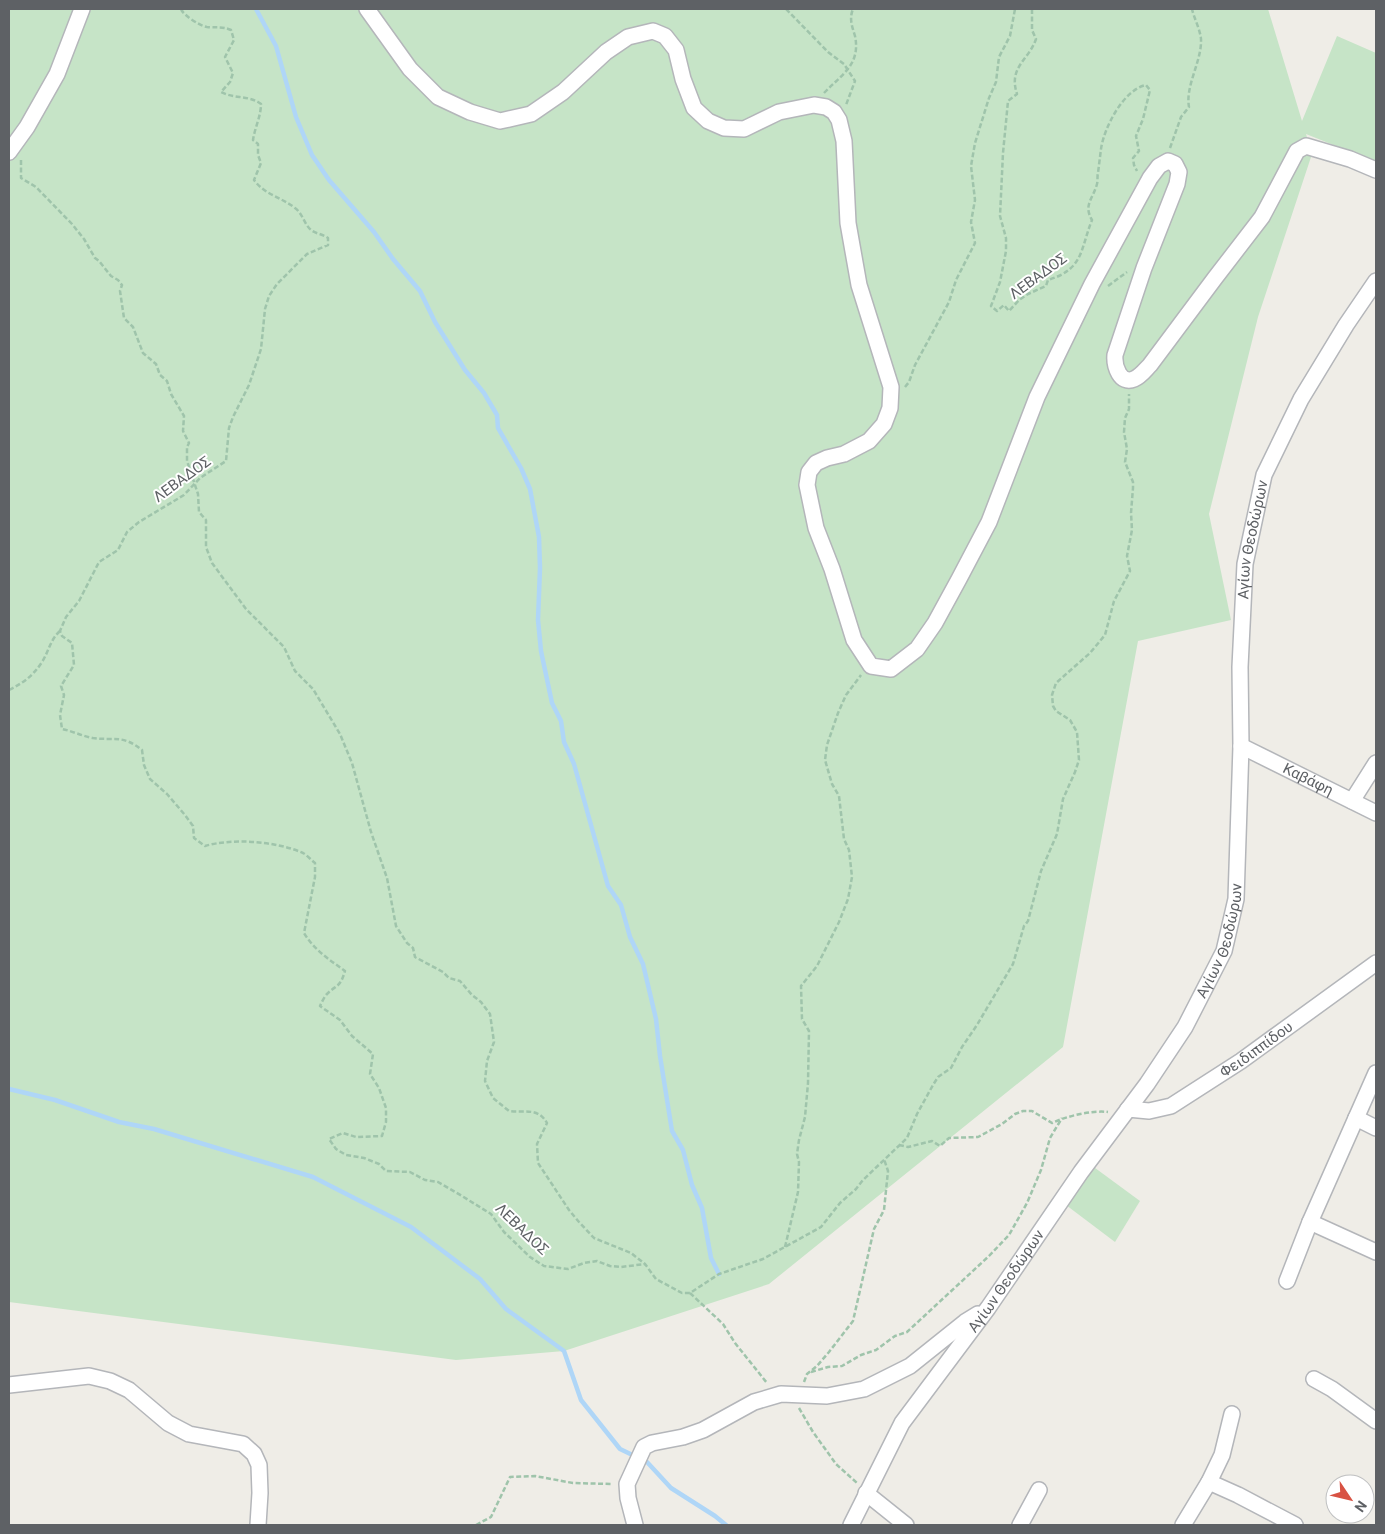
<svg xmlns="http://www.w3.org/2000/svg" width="1385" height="1534" font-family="Roboto,sans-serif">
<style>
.green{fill:#c6e4c7}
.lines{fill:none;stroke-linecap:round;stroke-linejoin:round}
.stream{stroke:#afd6f7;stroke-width:4.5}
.minor-casing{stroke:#b4b6ba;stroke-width:18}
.path{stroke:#9fc4ab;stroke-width:2.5;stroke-dasharray:5 2.5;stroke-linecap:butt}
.minor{stroke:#fff;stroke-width:15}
.labels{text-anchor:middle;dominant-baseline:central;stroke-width:4;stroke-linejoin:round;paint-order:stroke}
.street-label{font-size:15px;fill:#5e6165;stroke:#fff}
</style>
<rect width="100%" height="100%" fill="#efede7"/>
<g class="green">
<polygon points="9,9 1268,9 1302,121 1337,36 1376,53 1376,162 1306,134 1312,154 1258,317 1209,514 1231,620 1138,641 1063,1047 769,1284 564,1351 456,1360 9,1302"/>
<polygon points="1091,1165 1140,1201 1115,1242 1066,1205"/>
</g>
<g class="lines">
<g class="stream">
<polyline points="256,9 276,46 296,117 312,155 329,180 374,232 393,259 420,291 435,322 465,370 484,393 497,415 498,428 521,468 530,489 539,537 540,568 538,620 541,651 552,703 561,721 564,742 574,764 608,886 621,905 630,937 643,964 656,1019 660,1056 672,1131 683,1150 692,1185 702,1208 711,1258 719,1274"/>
<polyline points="9,1089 55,1100 119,1122 154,1129 313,1177 411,1227 480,1279 506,1309 564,1351 581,1400 620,1449 647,1462 671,1488 715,1516 726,1525"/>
</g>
<defs>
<g id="minor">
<path d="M367,9L410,69L438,97L470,112L500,121L531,114L563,92L606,52L628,37L653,31L665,36L676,50L683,79L694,108L708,121L724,128L744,129L779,112L814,105L826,107L834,112L839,120L844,141L848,223L859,285L891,387L890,408L884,424L869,441L844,454L827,458L816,463L809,472L807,485L816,528L832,569L854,640L871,666L891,669L917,649L935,623L959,579L989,522L1037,397L1092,284L1150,178L1159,166L1168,161L1175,164L1179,172L1177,184L1144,268L1115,355C1114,366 1120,385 1134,379C1141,376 1145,370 1150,365L1215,278L1262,217L1297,151L1306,146L1350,159L1376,170"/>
<polyline points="9,152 27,127 57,74 82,9"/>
<path id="s1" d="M1241,746L1376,813"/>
<polyline points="1352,801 1376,763"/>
<path id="s2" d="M1128,1109L1149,1111L1171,1106L1241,1061L1376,963"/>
<polyline points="1356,1118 1376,1128"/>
<polyline points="1310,1222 1376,1252"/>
<polyline points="1287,1281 1310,1222 1376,1073"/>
<polyline points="1314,1379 1332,1389 1376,1421"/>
<polyline points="9,1385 89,1376 110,1381 129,1390 168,1423 189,1434 243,1444 254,1454 259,1465 260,1493 258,1525"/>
<polyline points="1209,1482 1238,1495 1295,1525"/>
<polyline points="866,1493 906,1525"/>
<polyline points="635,1525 628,1498 627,1484 644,1447 652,1443 683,1437 703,1430 754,1402 781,1394 827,1396 864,1389 910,1366 965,1322 978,1314"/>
<path id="s3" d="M851,1525L902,1423L988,1308L1081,1172L1147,1084L1185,1027L1224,951L1236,899L1241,746L1240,667L1245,564L1264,475L1301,399L1346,325L1376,281"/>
<polyline points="1020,1525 1039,1490"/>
<polyline points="1183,1525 1209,1482 1222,1455 1232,1414"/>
</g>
</defs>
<use href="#minor" class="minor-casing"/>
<g class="path">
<path d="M181,9C183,15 200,26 207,27C216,28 222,26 231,30L234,40L225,57L233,73L230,82L221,92C234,99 249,95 261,104C261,116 255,127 253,140L258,144V155L261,163L254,180C265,195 281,197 295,208C303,214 304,224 311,230C316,234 323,234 328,238V245L307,254L277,284L269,296L265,309L261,349L249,385L233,417L229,428L226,461L200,478L184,495L139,522L127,532L118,550L99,562L79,601L66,617L60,631L62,636L72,643L74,665L61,686L64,695L60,715L62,729C72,731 82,736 93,738C114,741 122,734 142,750L144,765L150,779L167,794L185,815L193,826L194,838L205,846C232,838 276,841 303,853C307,855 311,860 315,863V877L304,933C314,950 330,960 345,971C340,988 337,984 327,994C324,997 322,1002 320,1006L340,1020L352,1036L373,1054L370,1074L379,1088L386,1108V1122L382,1136L356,1137L343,1133L329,1139L336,1149L346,1155L364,1158L379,1164L386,1171L410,1172L425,1180L438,1182L462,1196L491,1214L504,1232L530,1257L544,1266L568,1269L584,1263L597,1261L610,1266L621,1267L645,1264"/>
<polyline points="786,9 828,52 844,64 855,81 846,105"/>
<path d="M1032,9V30L1036,39C1029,60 1008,67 1017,94L1008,101L1003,153L1000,216L1006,238V251L1000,282L991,306L997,311L1004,305L1009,311L1019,300L1028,294L1046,286L1048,280C1084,269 1080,250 1092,220C1083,205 1093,199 1097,184C1098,180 1097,176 1098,173C1099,165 1100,157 1101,149C1104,128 1123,90 1146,85L1150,90L1143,119L1136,136L1139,151L1133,158L1134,165L1137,171"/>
<path d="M824,93C841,75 861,65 855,36C852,26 849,19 853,9"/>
<path d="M1170,148L1181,117L1189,107C1185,86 1202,61 1201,39C1200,29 1194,18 1192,9"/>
<path d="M21,160V178L36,187L72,224L84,239L95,258L99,261L111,276L118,280L122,285L120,291L124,318L133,327L143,353L156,364L160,375L167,381L171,394L184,416L183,431L189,443L187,447V461L198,494L199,512L206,520V547L212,563L246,609L284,647L295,671L313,689L340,734L352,763L371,832L387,878L396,926L407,943L413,948L415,957L443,972L449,978L460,981L472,995L481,1002L490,1014L494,1042L487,1061L485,1081L493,1098L509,1111C524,1113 538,1107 547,1123L537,1144L538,1163L569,1210L579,1222L594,1238L631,1253L645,1264L656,1279L682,1293H690L719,1274L763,1259L821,1227L840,1203L856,1189L863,1180L907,1138L917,1114L933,1085L938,1077L951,1068L962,1047L977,1025L1013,964L1024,926L1028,921L1041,871L1057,834L1063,799L1075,772L1079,760L1077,732L1070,720L1056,711L1053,706L1052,695L1056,683L1090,653L1105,635L1114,601L1130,571L1127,556L1132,530L1131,513L1133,488V482L1125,462L1127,449L1124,432L1125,418L1129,409V394"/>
<polyline points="1108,286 1127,272"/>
<polyline points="905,387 909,382 915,365 949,302 956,280 975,243 971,222 975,200 971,166 975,143 989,98 996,82 999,57 1010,36 1015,9"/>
<path d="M9,690C23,683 33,676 42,662C49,651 50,640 60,631"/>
<path d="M899,1145L908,1147L932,1141L940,1146L949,1138L978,1137L1002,1124L1015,1114L1023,1111H1032L1052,1123C1067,1116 1092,1110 1108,1112"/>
<polyline points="785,1247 798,1192 799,1162 797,1154 799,1140 805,1117 808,1083 809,1031 802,1019 801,986 817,966 839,922 848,899 852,877 849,850 844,839 839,796 832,784 825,760 827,745 838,713 846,695 861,675"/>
<polyline points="690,1293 723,1324 735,1343 767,1383"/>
<polyline points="811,1372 828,1367 842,1366 861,1355 876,1350 895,1336 907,1332 989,1256 1009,1235 1027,1203 1041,1170 1050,1138 1062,1118"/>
<polyline points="804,1382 807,1374 817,1366 829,1352 853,1321 874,1229 884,1210 888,1171 884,1159"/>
<polyline points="799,1408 813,1432 836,1464 857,1483"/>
<polyline points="476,1525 491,1517 510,1477 535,1476 573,1483 613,1484"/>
</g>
<use href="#minor" class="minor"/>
</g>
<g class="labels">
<g class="street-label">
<text transform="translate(1038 276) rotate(-36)">ΛΕΒΑΔΟΣ</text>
<text transform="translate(182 479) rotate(-36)">ΛΕΒΑΔΟΣ</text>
<text stroke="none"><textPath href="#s3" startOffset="1100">Αγίων Θεοδώρων</textPath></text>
<text stroke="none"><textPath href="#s1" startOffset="75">Καβάφη</textPath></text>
<text stroke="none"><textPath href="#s3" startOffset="695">Αγίων Θεοδώρων</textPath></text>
<text stroke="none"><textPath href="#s2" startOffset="146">Φειδιππίδου</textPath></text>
<text transform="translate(522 1229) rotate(44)">ΛΕΒΑΔΟΣ</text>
<text stroke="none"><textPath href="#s3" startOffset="290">Αγίων Θεοδώρων</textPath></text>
</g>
</g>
<rect width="1385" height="1534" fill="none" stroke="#5e6165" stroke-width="20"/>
<g transform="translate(1350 1499) rotate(125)"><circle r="24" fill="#ffffff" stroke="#bfc0c1"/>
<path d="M0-4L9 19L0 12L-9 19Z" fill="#d85243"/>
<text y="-8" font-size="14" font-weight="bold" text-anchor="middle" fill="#5e6165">N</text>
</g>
</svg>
